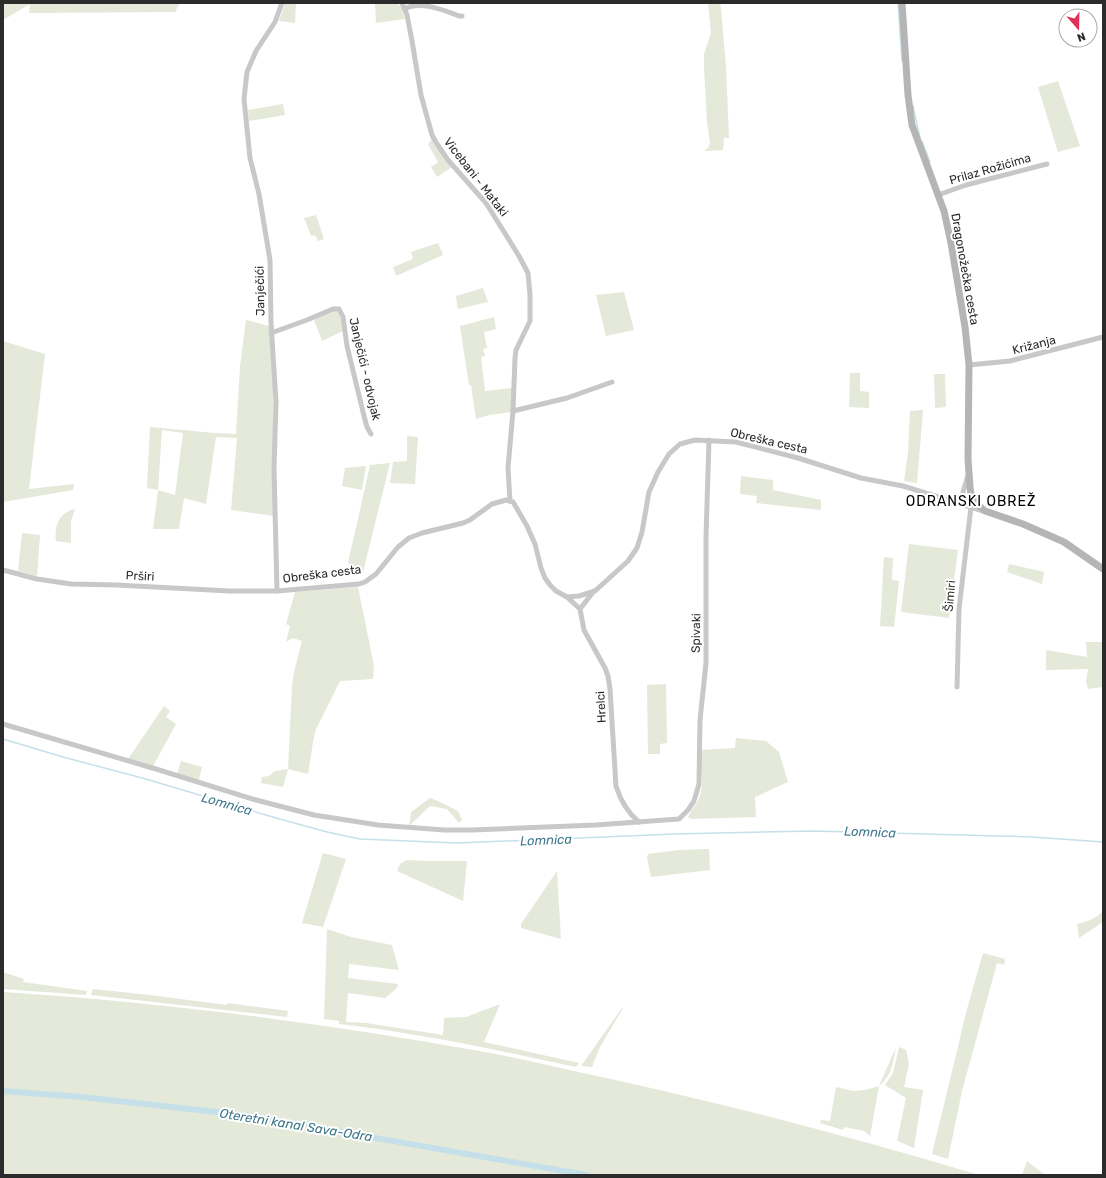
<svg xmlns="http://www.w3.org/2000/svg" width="1106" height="1178" font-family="Rubik,sans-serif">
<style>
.green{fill:#e4e9d9;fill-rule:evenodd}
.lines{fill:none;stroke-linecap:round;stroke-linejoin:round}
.stream{stroke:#c5e0e9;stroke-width:1.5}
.canal{stroke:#c5e0e9;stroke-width:6}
.street{stroke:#c8c8c8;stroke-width:5}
.secondary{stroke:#b5b5b5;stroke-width:7}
.labels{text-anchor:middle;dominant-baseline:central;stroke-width:4;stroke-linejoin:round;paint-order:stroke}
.street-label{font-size:12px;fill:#2b2b2b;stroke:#fff}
.water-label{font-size:13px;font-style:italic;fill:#3c778a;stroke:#fff}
.quarter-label{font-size:14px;letter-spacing:1px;fill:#000;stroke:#fff}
</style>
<rect width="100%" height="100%" fill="#fff"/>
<g class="green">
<polygon points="3,3 180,3 175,12 29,13 30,4 3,20"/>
<polygon points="285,3 296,3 295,23 279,21"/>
<polygon points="375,3 397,3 401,7 405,19 376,23"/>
<polygon points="708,3 720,3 721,9 726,66 729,138 724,138 723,150 704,151 708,148 710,143 707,122 704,69 704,54 711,33"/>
<polygon points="1058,81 1080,146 1058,152 1038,87"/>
<polygon points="283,104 285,115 249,121 248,110"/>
<polygon points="432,139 435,146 452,167 437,177 431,167 438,162 428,144"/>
<polygon points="316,215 324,239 318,241 315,235 311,236 304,218"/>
<polygon points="438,243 443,255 396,276 393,267 413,259 411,252"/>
<polygon points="483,288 488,302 458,309 456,296"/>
<polygon points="624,292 634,330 606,336 596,295"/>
<polygon points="334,310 337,311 340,316 343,331 322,341 314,320"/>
<polygon points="494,317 496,329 484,332 487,348 483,349 485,356 481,357 485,391 512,388 511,412 489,415 476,419 471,385 469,385 460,326"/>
<path d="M246,320L269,326L273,380L274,516L231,510L237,438L216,437L206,504L184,498L179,529H153L158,490L147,488L150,427L215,433L236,434L240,366ZM162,430L183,433L175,495L158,490Z"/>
<polygon points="3,341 45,354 29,489 74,484 73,490 3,502"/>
<polygon points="850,373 860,373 860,391 869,392 869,408 849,407"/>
<polygon points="934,374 945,374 946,407 935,408"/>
<polygon points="923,410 917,483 904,481 908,452 910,411"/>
<polygon points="407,436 418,437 415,484 390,483 393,462 407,461"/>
<polygon points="390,463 363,572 348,563 370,465"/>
<polygon points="366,466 362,490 342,486 345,468"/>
<polygon points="741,476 773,480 773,490 821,500 821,510 756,503 757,496 740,494"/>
<path d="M75,509L71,522V543L56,541C54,525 59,513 75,509Z"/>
<polygon points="22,533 40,535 37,576 18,571"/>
<polygon points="909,544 958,550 949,618 901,612"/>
<polygon points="884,557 893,558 892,580 899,581 894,627 880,626"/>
<polygon points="1009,564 1044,572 1042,584 1007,572"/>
<polygon points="358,587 374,666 373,679 340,681 316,729 313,742 308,774 288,769 283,787 261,783 262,777 269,776 275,771 288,769 292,686 294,672 302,641 293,638 286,642 290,626 286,624 295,592"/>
<polygon points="1086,642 1103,642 1103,687 1088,689 1086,681 1088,669 1046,670 1046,650 1087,657"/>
<polygon points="666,684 667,743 660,744 660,754 648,754 647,685"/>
<polygon points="164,706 170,711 166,717 176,724 153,766 128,759"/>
<path d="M736,738L766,741L779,752L788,782L755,797L756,817L691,819L688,817C691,811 695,806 698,801C705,786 701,765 700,750L735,748Z"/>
<polygon points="181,761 202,767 199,780 177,774"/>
<polygon points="430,798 438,801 458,811 462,820 459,823 447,809 430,806 409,826 411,812"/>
<polygon points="709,849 710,870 651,877 647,858 648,854 679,850"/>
<polygon points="323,853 346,859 323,927 302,923"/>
<polygon points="407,860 425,861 467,861 463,901 397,871 400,864"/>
<polygon points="557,871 561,939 521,928 521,924"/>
<path d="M1103,911V922L1079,938L1077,924C1087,922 1095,919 1103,911Z"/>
<path d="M327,929L351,937L392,945L399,970L349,964L348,978L398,984L397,988L385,998L348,993L346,1022L366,1023L443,1035L444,1018L466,1017L500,1004L484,1042L579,1063L576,1067C497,1050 419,1033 339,1024V1021L324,1019Z"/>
<polygon points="983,953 1005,959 1004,965 997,963 962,1091 948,1159 932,1154 967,1009"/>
<polygon points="3,972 24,979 23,982 87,991 86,995 3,989"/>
<polygon points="93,989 150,995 227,1005 227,1003 288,1011 287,1017 91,995"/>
<path d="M3,992C162,1002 322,1023 479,1051C519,1058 558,1068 597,1076C726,1104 853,1137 979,1175H3Z"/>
<polygon points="622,1008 623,1008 600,1047 592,1067 581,1066"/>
<path d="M896,1047C893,1062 892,1076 879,1086L870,1136L864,1131L844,1127L843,1130L820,1123L821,1120L830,1121L836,1087L853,1091L865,1090L879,1086Z"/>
<polygon points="899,1047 906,1050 909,1064 904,1087 923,1090 914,1148 897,1141 906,1098 885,1085 893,1073"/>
<polygon points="1027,1161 1045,1175 1022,1175"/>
</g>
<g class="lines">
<g class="stream">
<polyline points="898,3 902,61"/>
<polyline points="913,106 920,138"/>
<polyline points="922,141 930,162"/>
<polyline points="3,739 63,757 146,779 269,816 327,832 360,839 457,843 675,834 814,831 1032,837 1103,842"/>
</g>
<polyline class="canal" points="3,1091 82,1097 244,1115 587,1175"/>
<g class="street">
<polyline points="402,3 407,15 412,41 421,95 432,135 437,144 448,160 486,203 519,256 528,273 530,295 530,321 516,350 515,358 513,411 508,468 510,501"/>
<path d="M405,9C418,0 444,10 459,16H462"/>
<polyline points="938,195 966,185 1047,164"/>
<polyline points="271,333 307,320 333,309 339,309 343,317 347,346 365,420 367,427 371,434"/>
<polyline points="969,365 1010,361 1103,337"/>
<polyline points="513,411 567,398 612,382"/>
<polyline points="960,503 968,475"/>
<polyline points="3,570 37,579 71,584 117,585 229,591 277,591 359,584 365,582 376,574 398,547 409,538 422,533 463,523 470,520 492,504 506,500 513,502 516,507 527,526 535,544 541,568 545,578 550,585 556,591 567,597 579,596 595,591 628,561 637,548 642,532 649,492 658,472 669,454 680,444 695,440 736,442 798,458 861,478 903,486 983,511"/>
<polyline points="277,591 274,468 276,402 271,323 270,260 259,194 250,158 244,99 247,72 256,51 275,22 282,3"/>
<path d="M567,597L580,609L584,630L605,668L608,676L610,689L616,786C620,799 628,813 639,822"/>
<polyline points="580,609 594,591"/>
<polyline points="957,687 959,609 971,507"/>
<polyline points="3,724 156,769 256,800 314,815 378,825 444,830 473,830 596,825 679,819 688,810 694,801 699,784 700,720 706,663 706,537 709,440"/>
</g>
<polyline class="secondary" points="902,3 908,95 912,125 944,211 951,243 965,327 969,365 968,459 970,487 971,494 976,503 985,511 1023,524 1064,542 1103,569"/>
</g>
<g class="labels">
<g class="street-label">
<text transform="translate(990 169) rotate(-16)">Prilaz Rožićima</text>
<text transform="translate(476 177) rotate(52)">Vicebani - Mataki</text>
<text transform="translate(965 269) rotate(80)">Dragonožečka cesta</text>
<text transform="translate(260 291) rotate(-91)">Janječići</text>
<text transform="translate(1034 345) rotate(-14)">Križanja</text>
<text transform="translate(365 369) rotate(77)">Janječići - odvojak</text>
<text transform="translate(769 441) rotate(13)">Obreška cesta</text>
<text transform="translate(322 574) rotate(-7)">Obreška cesta</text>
<text transform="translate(140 576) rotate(3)">Prširi</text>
<text transform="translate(950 596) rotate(-85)">Šimiri</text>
<text transform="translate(696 633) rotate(-89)">Spivaki</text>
<text transform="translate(601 707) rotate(-93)">Hrelci</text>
</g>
<g class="water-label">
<text transform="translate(227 804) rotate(16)">Lomnica</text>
<text transform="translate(870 832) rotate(2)">Lomnica</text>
<text transform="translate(546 840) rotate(-2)">Lomnica</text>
<text transform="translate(296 1125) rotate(9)">Oteretni kanal Sava-Odra</text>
</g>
<g class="quarter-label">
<text x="971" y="501">ODRANSKI OBREŽ</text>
</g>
</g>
<rect width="1106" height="1178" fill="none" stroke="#2b2b2b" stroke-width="8"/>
<g transform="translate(1078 28) rotate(160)"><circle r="19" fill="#ffffff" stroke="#aaaaaa"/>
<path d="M0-3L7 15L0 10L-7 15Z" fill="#e03056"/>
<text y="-6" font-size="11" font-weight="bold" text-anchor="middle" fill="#2b2b2b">N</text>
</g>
</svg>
